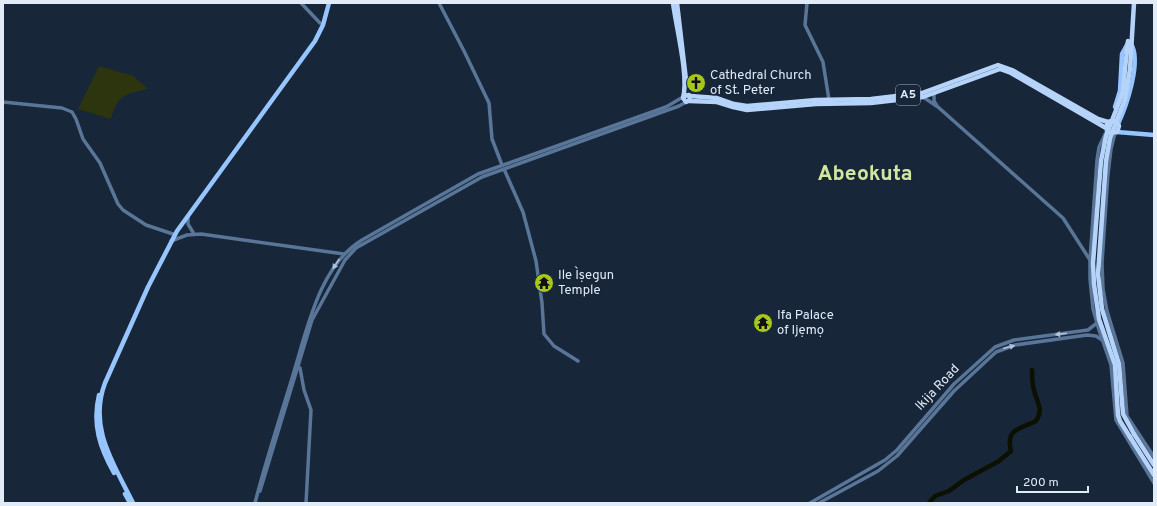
<svg xmlns="http://www.w3.org/2000/svg" width="1157" height="506" font-family="Overpass,sans-serif">
<style>
.green{fill:#2c350e}
.lines{fill:none;stroke-linecap:round;stroke-linejoin:round}
.river{stroke:#0b1000;stroke-width:4.5}
.tertiary{stroke:#597598;stroke-width:3.5}
.primary{stroke:#97c5ff;stroke-width:4.5}
.trunk{stroke:#b6d4fa;stroke-width:4.5}
.trunk-bridge{stroke:#b6d4fa;stroke-width:4.5}
.oneway{fill:#b1c2d6}
.labels{text-anchor:middle;dominant-baseline:central;stroke-width:3;stroke-linejoin:round;paint-order:stroke}
.shield{fill:#172639;stroke:#a4b0bf;stroke-width:1}
.shield-label{font-size:12px;font-weight:bold;fill:#e1ebf8}
.poi-label{font-size:13px;fill:#e1ebf8;stroke:#172639;text-anchor:start}
.street-label{font-size:13px;fill:#e1ebf8;stroke:#172639}
.town-label{font-size:21px;font-weight:bold;fill:#d2e79b;stroke:#172639}
</style>
<rect width="100%" height="100%" fill="#172639"/>
<path class="green" d="M99,66L133,76L148,89C125,94 117,95 111,119L78,109Z"/>
<g class="lines">
<path class="river" d="M929,503L935,496L949,491L964,480L999,461L1011,451C1005,428 1021,429 1036,421C1044,409 1037,403 1034,390C1032,384 1032,377 1032,370"/>
<g class="tertiary">
<polyline points="301,3 320,23"/>
<polyline points="439,3 464,51 489,103 492,139 502,165"/>
<polyline points="807,3 805,25 823,62 829,100"/>
<polyline points="934,94 934,101 937,106"/>
<polyline points="923,97 938,107 1063,218 1090,260"/>
<polyline points="3,102 62,108 72,112 76,119 83,139 100,163 118,204 123,210 146,225 173,234"/>
<polyline points="1107,130 1099,147 1097,160 1090,260 1090,279 1093,309 1099,330 1111,365 1116,420 1154,483"/>
<polyline points="1115,133 1111,149 1108,174 1102,263 1103,289 1107,311 1123,363 1127,416 1154,457"/>
<polyline points="504,169 523,212 536,261 542,303 544,334 554,346 578,361"/>
<polyline points="188,217 188,224 194,234"/>
<polyline points="171,241 187,235 201,234 344,254"/>
<polyline points="300,368 304,390 311,410 306,503"/>
<polyline points="260,491 312,320 345,260 356,248 482,177 679,106 686,102"/>
<path d="M255,503C266,460 280,418 293,375C307,330 319,266 362,240L478,174L666,107L683,97"/>
<polyline points="810,503 885,460 897,450 954,384 995,347 1014,340 1088,330 1097,323"/>
<polyline points="819,503 878,471 897,456 954,391 996,352 1015,345 1087,335 1096,336 1102,340"/>
</g>
<g class="primary">
<polyline points="1115,107 1120,91 1122,54 1128,43"/>
<path d="M1118,124C1126,107 1142,61 1131,44"/>
<polyline points="1117,132 1154,135"/>
<path d="M99,395C92,425 100,448 114,473"/>
<polyline points="125,494 130,503"/>
<path d="M133,503C114,464 88,428 105,383L148,287L177,231L315,41L323,25L329,3"/>
</g>
<g class="trunk">
<path d="M673,3C676,27 689,76 683,98L686,102L690,100L689,95L684,96"/>
<polyline points="677,3 686,80"/>
<polyline points="1125,69 1128,41"/>
<polyline points="1130,69 1134,3"/>
<polyline points="690,96 717,98 734,104 747,106 816,100 871,99 922,93 998,65 1012,70 1098,119 1108,122"/>
<path d="M689,101L717,102L733,107L747,110L816,104L871,103L923,97L1000,69L1011,73L1106,128L1109,133L1117,132L1119,126C1117,121 1113,120 1108,122L1106,128"/>
<polyline points="1134,434 1154,465"/>
<polyline points="1130,437 1154,475"/>
</g>
<g class="trunk-bridge">
<polyline points="1125,69 1123,92 1106,136 1101,161 1093,263 1094,284 1099,319 1115,365 1118,415 1120,421 1130,437"/>
<polyline points="1130,69 1125,99 1110,138 1106,161 1098,274 1102,309 1119,364 1123,414 1134,434"/>
</g>
</g>
<defs><path id="oneway-solid" d="M-6-.8H1V-3.2L6.5 0L1 3.2V.8H-6Z"/></defs>
<g class="oneway">
<use href="#oneway-solid" transform="translate(336 264) rotate(123)"/>
<use href="#oneway-solid" transform="translate(1061 334) rotate(173)"/>
<use href="#oneway-solid" transform="translate(1009 347) rotate(-15)"/>
</g>
<defs>
<symbol id="church-disc" viewBox="-11 -11 22 22"><circle r="9.5" fill="#a8c71d" stroke="#172639"/><path d="M-1.2-6h2.4v3.5h3.3v2.4h-3.3V6h-2.4V-.1h-3.3v-2.4h3.3Z" fill="#111"/></symbol>
<symbol id="temple-disc" viewBox="-11 -11 22 22"><circle r="9.5" fill="#a8c71d" stroke="#172639"/><path d="M0-6L5-2H3V0L6.5 2.5H4V6H1.5V3h-3V6H-4V2.5H-6.5L-3 0V-2H-5Z" fill="#111"/></symbol>
</defs>
<g fill-rule="evenodd">
<use href="#church-disc" x="685" y="72" width="22" height="22"/>
<use href="#temple-disc" x="533" y="272" width="22" height="22"/>
<use href="#temple-disc" x="752" y="312" width="22" height="22"/>
</g>
<g class="labels">
<rect class="shield" x="896" y="85" width="24" height="20" rx="3"/>
<g class="shield-label">
<text x="908" y="95">A5</text>
</g>
<g class="poi-label">
<text x="710" y="76">Cathedral Church<tspan x="710" dy="15">of St. Peter</tspan></text>
<text x="558" y="276">Ile Ìṣegun<tspan x="558" dy="15">Temple</tspan></text>
<text x="777" y="316">Ifa Palace<tspan x="777" dy="15">of Ijẹmọ</tspan></text>
</g>
<g class="street-label">
<text transform="translate(938 388) rotate(-47)">Ikija Road</text>
</g>
<g class="town-label">
<text x="865" y="174">Abeokuta</text>
</g>
</g>
<rect width="1157" height="506" fill="none" stroke="#e1ebf8" stroke-width="8"/>
<path d="M1017 486v6h71v-6" fill="none" stroke="#e1ebf8" stroke-width="2"/>
<text x="1023" y="486" font-size="12" fill="#e1ebf8" stroke="#172639" stroke-width="3" paint-order="stroke">200 m</text>
</svg>
